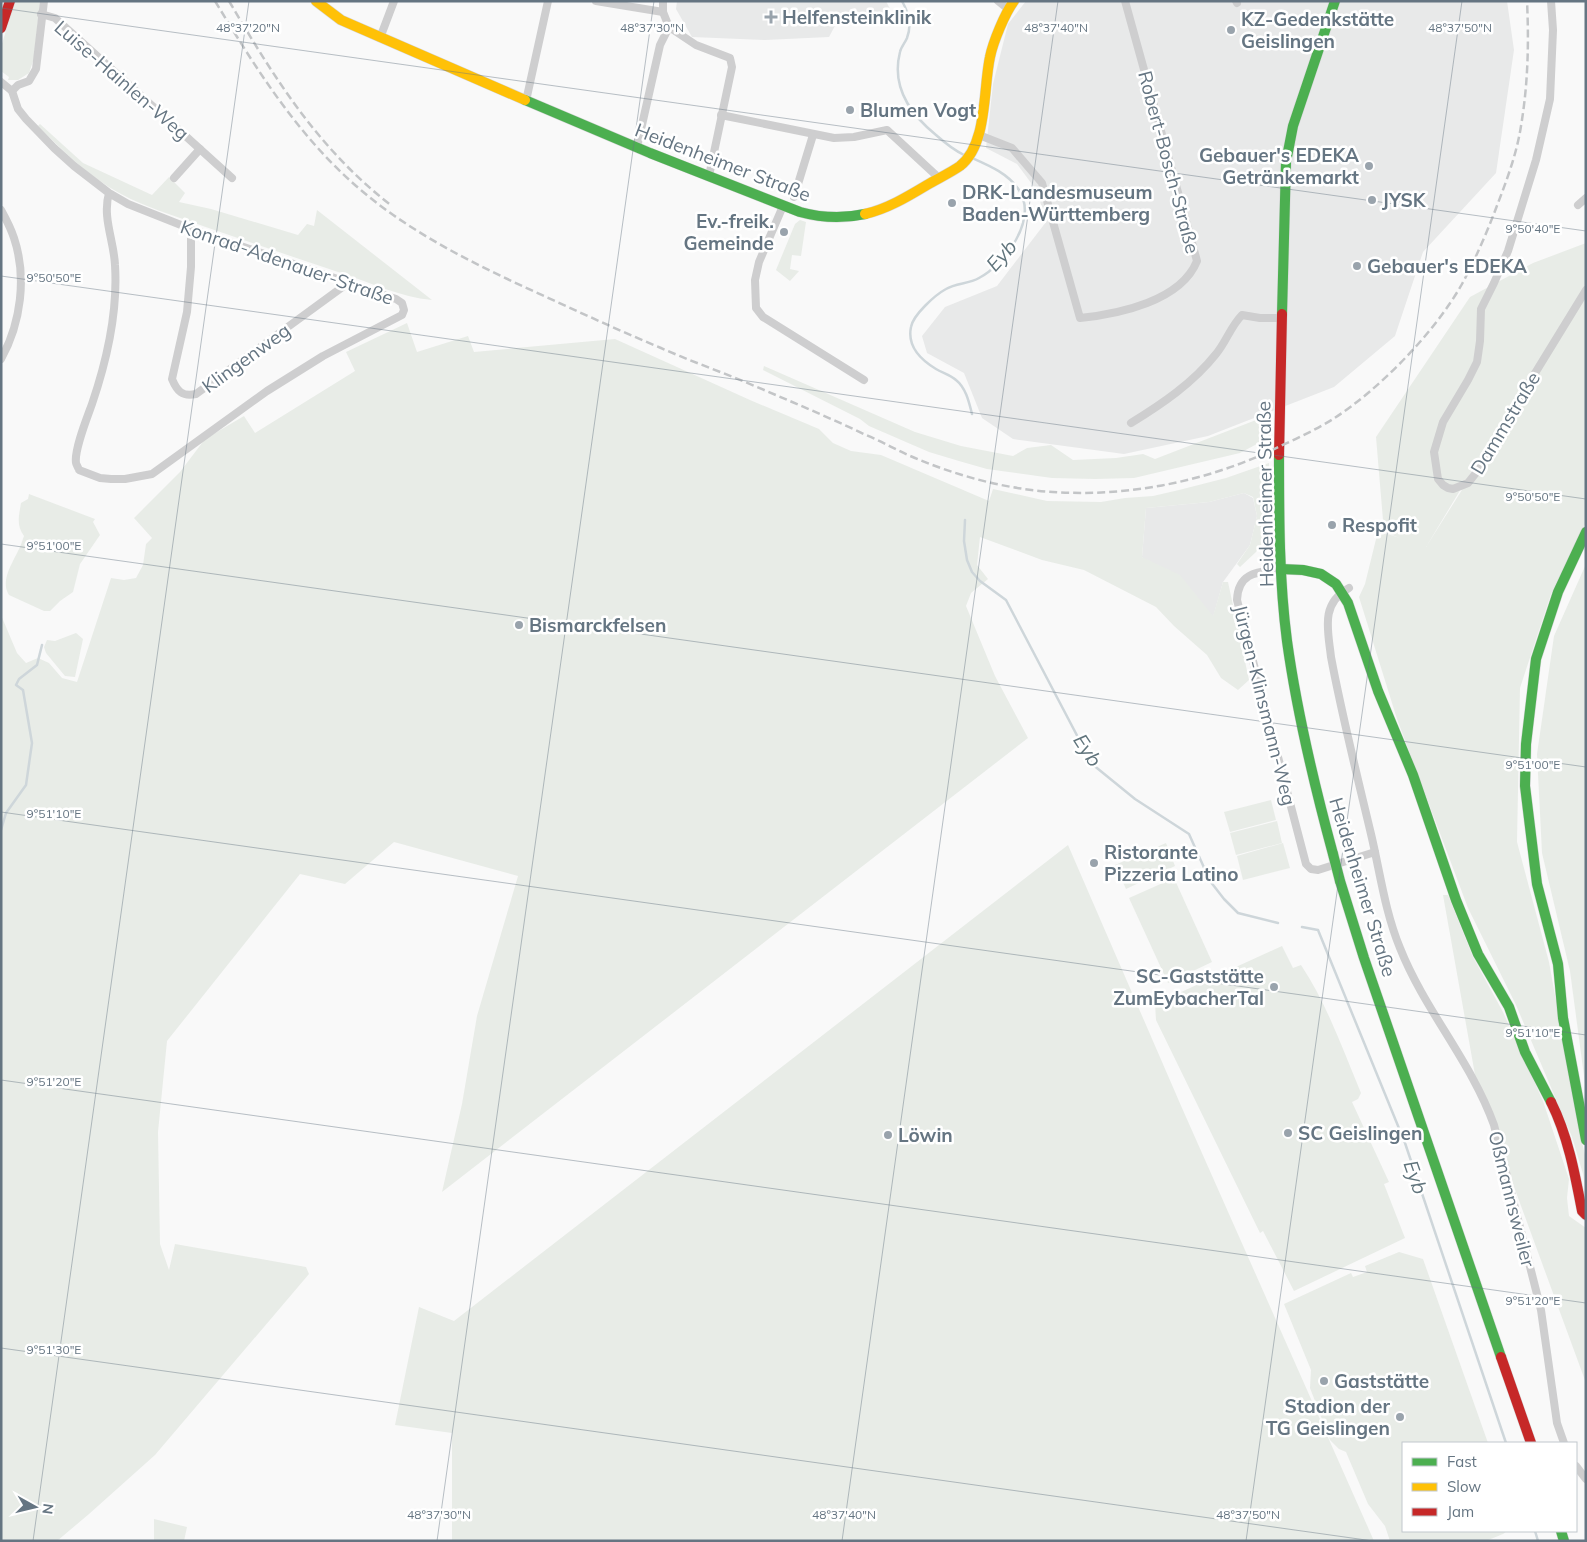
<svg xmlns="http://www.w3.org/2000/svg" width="1587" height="1542" font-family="Mulish,sans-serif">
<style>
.built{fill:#e8e9e9}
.green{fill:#e8ece7}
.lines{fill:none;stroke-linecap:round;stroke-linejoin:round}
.stream{stroke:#ced6da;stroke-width:2.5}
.fast-casing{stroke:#d5d6d7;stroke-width:11}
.slow-casing{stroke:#d5d6d7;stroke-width:11}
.jam-casing{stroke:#d5d6d7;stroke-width:11}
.street{stroke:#cececf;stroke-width:8}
.fast{stroke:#4caf50;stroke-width:10}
.slow{stroke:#ffc107;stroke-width:10}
.jam{stroke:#c62828;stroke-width:10}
.rail{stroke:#c3c5c7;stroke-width:2.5;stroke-dasharray:8 4;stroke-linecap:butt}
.fast-bridge-casing{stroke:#d5d6d7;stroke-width:11;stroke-linecap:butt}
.fast-bridge{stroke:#4caf50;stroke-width:10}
.ticks{fill:none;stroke:#657582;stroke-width:1;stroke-opacity:0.45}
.poi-dot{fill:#99a3ac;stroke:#fff;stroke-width:2}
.labels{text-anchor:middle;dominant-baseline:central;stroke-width:5;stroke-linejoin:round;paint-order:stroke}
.poi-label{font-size:19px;font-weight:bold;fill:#657582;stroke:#fff;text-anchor:start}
.street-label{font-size:19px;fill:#657582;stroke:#fff}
.water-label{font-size:20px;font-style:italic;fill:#60747c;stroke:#fff}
.ticks-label{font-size:12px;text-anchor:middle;fill:#657582;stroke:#fff;stroke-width:5;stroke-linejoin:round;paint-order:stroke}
</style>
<rect width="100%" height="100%" fill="#f9f9f9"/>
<g class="built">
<polygon points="677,1 886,1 890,9 885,13 837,22 829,37 765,40 692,37 676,9"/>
<polygon points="1026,1 1507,1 1514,50 1496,173 1423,252 1395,336 1334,387 1208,436 1124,454 1013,439 982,418 964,373 927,353 922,336 945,307 997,286 1046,222 1037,191 1017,164 986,148 993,84 1008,24"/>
<polygon points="1244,493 1253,498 1257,516 1250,545 1223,582 1213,617 1199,601 1142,557 1146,508 1209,502"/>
</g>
<g class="green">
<polygon points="15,1 40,1 34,58 29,73 18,80 8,80 9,77 1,71 1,47"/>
<path d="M40,124L83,163L152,195L169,177L185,193L179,202L211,209L298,235L307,224L314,226L317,210L432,300C400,297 372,283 341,273C281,253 220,232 160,211C147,206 134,201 121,194C89,177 63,151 38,126Z"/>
<polygon points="800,220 806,222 801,256 792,255 790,269 799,271 790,281 776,270 795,224"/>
<polygon points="1586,243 1586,290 1506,414 1426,547 1586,293 1586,522 1551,594 1520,688 1517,842 1549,962 1580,1135 1586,1158 1586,1195 1583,1174 1572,1137 1516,1005 1468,908 1397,719 1359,597 1365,584 1378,531 1400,538 1384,532 1376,437 1470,297 1533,263"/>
<polygon points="407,323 417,352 468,336 474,352 615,339 750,400 819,429 833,443 851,451 881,455 989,501 993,489 1047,501 1101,502 1125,498 1153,496 1179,490 1226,478 1269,463 1267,536 1256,552 1240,567 1237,564 1250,545 1257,516 1253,497 1244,493 1209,502 1146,508 1142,557 1180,575 1213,616 1223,582 1228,582 1249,680 1238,690 1221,678 1207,655 1174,626 1156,607 1084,570 1042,560 980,537 977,565 988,579 971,593 966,606 995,676 1028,738 442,1192 462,1104 477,1016 518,876 394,842 345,884 300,874 167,1041 158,1132 160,1244 169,1270 175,1244 306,1267 309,1274 155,1455 89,1514 57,1541 1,1541 1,615 17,653 26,663 38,658 49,663 62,678 77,682 111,578 124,580 136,578 143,565 146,544 152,538 134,518 180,472 205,439 244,416 255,433 355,371 346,352"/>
<polygon points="764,366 915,432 961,446 1013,456 1027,448 1051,445 1073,460 1116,458 1143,454 1155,459 1269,415 1270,437 1240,453 1134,478 1095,479 1052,478 987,469 959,461 929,452 869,426 860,419 763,370"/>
<path d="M29,494L95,519L93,522L100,535L80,564L73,592L60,601L50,611H44L9,595C0,581 12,564 18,551C21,546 22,541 24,536C16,525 19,516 21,503L28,499Z"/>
<polygon points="1586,564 1586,1091 1570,971 1542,853 1537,754 1554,636"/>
<polygon points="76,633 83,639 75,677 65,676 46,653 44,647 47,640 55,641"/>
<polygon points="1271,800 1276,820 1230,832 1224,812"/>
<polygon points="1277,821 1282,843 1236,855 1230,833"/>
<polygon points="1166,843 1175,866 1126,889 1115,865"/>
<polygon points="1283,843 1290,868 1243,880 1237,856"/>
<polygon points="1068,845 1182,1108 1374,1541 452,1541 452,1433 395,1425 419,1307 454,1321"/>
<polygon points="1174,878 1212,962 1168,983 1129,898"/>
<polygon points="1443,895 1448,895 1473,957 1503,1012 1543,1101 1569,1179 1567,1198 1569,1216 1586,1228 1586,1383 1477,1086"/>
<path d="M1282,946L1293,968L1301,965C1327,1004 1343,1050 1361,1093L1358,1099L1352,1102L1389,1182L1384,1184L1405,1238L1294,1291L1263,1231L1260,1233L1156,1020L1155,1004Z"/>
<polygon points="1399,1252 1423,1259 1488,1443 1403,1443 1403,1531 1507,1531 1503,1534 1486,1541 1390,1541 1385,1526 1368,1504 1346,1452 1339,1449 1330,1440 1310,1388 1311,1370 1284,1304 1351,1273 1353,1277 1367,1272 1365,1266"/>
<polygon points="154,1519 187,1527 184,1541 154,1541"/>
</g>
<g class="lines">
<g class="stream">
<path d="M902,1C909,14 912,24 907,38C905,43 901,47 900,52C891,87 910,114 936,135C945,143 954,150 964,155"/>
<path d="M970,157C988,165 1008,173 1019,190C1038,220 1005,264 979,278C969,284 956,283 946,289C935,295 913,315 911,327C907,346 921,360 936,369C943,373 951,375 956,380C966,388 969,402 972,414"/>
<polyline points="965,520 964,541 967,560 972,572 980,581 1006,600 1092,764 1135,799 1189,834 1210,881 1224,899 1238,913 1278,923"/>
<polyline points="1,830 6,813 26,785 32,743 23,690 16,685 19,679 37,665 42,645"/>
<polyline points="1302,927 1318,930 1405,1143 1506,1443"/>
<polyline points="1535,1531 1538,1541"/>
</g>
<defs>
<g id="fast">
<path d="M525,100L650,153L800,212C822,218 842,219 865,214"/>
<polyline points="1282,314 1286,162 1293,126 1335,1"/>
<path d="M1279,455C1279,517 1279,580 1287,641C1297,713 1314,784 1333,854"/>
<polyline points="1586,532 1558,592 1536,659 1526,744 1525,786 1537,884 1558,964 1563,1018 1586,1140"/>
<polyline points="1281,569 1303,570 1321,574 1336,584 1348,603 1378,691 1413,775 1456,900 1478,954 1509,1007 1525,1052 1551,1102"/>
<polyline points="1340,881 1364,958 1501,1357"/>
<polyline points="1561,1531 1564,1541"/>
</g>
<g id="slow">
<polyline points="316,1 341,20 525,100"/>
<path d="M865,214C887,209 907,197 927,185C937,179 950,173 960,166C988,144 983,88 990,57C993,42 1005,13 1014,1"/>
</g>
<g id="jam">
<polyline points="1,28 10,1"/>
<polyline points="1279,455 1282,314"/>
<path d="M1551,1102C1568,1136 1575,1174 1582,1211L1586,1215"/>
<polyline points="1501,1357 1531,1443"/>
</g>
</defs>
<use href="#fast" class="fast-casing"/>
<use href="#slow" class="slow-casing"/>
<use href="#jam" class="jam-casing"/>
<g class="street">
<polyline points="596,1 663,12"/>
<polyline points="998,1 1008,9"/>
<polyline points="1236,1 1237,3"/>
<polyline points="1551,1 1553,30 1550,99 1536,160 1508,251 1494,283 1481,309 1480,341 1477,362 1468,380 1443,422 1434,452 1438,479 1443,485 1448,488 1453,489 1468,483 1493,451 1513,409 1586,290"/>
<polyline points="41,14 55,18 232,178"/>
<polyline points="669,27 696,45 730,58 732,67 709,176"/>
<polyline points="380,38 394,1"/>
<path d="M1,82L12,91L18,109L26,119L54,148L74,166L109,193L128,204L191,229L396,299L402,303L404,310L402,315L323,356L267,391L152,474L125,479H111L100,478L79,470C79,469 76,464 76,463C74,450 87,418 92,404C107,360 118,312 115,265C114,241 102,217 109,193"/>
<polyline points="12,91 18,85 29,81 36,69 44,1"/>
<polyline points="526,101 548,1"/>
<polyline points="721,115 834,138 854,137 887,130 939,178"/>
<path d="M979,135L1012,148L1042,183L1080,318C1119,314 1181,301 1197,261L1125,1"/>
<polyline points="637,147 660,45 669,27 663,12 663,1"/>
<polyline points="174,178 200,149"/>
<polyline points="794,197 813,135"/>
<polyline points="1578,205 1586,198"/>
<polyline points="783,206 759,262 755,280 756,308 763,317 864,380"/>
<path d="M1,210C6,219 11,229 14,238C27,277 21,323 1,359"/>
<path d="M191,229V267L187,312L172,379C177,391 182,397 196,394L348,283"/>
<path d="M1131,423C1162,404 1193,383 1216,354C1226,342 1231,326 1242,315L1260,318H1283"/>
<path d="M1281,569C1258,572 1238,572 1237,600L1306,864L1311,869L1318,870L1375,852"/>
<path d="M1349,588C1320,604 1328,630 1331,657C1342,716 1357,775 1371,834C1380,872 1385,912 1400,948C1425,1011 1471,1061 1494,1125L1541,1310L1557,1423L1564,1443"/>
<polyline points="1576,1466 1586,1479"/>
</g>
<use href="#fast" class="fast"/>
<use href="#slow" class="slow"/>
<use href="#jam" class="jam"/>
<g class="rail">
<path d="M215,1C257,70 299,138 362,191C419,239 487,270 555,301C590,317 625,333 661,348C688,360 716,370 743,381C785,399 826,416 866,435C883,442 898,451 915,458C958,476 1005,489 1053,492C1126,497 1204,482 1270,451C1291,441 1314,431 1333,419C1380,389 1435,332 1462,284C1476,258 1488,230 1498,203C1508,177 1517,152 1521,126C1528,84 1529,43 1527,1"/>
<path d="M229,1C275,79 319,150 392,206"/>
</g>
<defs>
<polyline id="fast-bridge" points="1333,854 1340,881"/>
</defs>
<use href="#fast-bridge" class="fast-bridge-casing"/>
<use href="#fast-bridge" class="fast-bridge"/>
</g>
<path class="ticks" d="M1,8L1586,231M1,276L1586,499M1,544L1586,767M1,812L1586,1035M1,1080L1586,1303M1,1348L1373,1541M33,1541L249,1M437,1541L654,1M842,1541L1058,1M1246,1541L1462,1"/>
<g class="poi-dot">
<path d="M768.5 9.5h5v5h5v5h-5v5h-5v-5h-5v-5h5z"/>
<circle cx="1231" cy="30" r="5"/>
<circle cx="850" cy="110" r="5"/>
<circle cx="1369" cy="166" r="5"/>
<circle cx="1372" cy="200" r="5"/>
<circle cx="952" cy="203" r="5"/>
<circle cx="784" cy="232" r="5"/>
<circle cx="1357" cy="266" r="5"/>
<circle cx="1332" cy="525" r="5"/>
<circle cx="519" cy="625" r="5"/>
<circle cx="1094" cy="863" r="5"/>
<circle cx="1274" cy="987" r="5"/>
<circle cx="1288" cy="1133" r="5"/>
<circle cx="888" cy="1135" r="5"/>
<circle cx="1324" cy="1381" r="5"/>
<circle cx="1400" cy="1417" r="5"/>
</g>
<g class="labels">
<g class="poi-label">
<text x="782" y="17">Helfensteinklinik</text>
<text x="1241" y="19">KZ-Gedenkstätte<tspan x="1241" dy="22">Geislingen</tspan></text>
<text x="860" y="110">Blumen Vogt</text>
<text x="1359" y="155" text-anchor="end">Gebauer's EDEKA<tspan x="1359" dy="22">Getränkemarkt</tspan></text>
<text x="962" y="192">DRK-Landesmuseum<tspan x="962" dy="22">Baden-Württemberg</tspan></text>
<text x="1382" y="200">JYSK</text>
<text x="774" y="221" text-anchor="end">Ev.-freik.<tspan x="774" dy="22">Gemeinde</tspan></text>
<text x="1367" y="266">Gebauer's EDEKA</text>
<text x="1342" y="525">Respofit</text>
<text x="529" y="625">Bismarckfelsen</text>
<text x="1104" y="852">Ristorante<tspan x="1104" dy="22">Pizzeria Latino</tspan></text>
<text x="1264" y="976" text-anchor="end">SC-Gaststätte<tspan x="1264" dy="22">ZumEybacherTal</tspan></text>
<text x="1298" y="1133">SC Geislingen</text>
<text x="898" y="1135">Löwin</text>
<text x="1334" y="1381">Gaststätte</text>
<text x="1390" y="1406" text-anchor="end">Stadion der<tspan x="1390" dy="22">TG Geislingen</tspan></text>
</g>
<g class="street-label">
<text transform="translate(122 80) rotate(41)">Luise-Hainlen-Weg</text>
<text transform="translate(723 162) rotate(21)">Heidenheimer Straße</text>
<text transform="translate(1169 162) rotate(75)">Robert-Bosch-Straße</text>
<text transform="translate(287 262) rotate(19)">Konrad-Adenauer-Straße</text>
<text transform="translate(246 358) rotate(-36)">Klingenweg</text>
<text transform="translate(1505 423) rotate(-59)">Dammstraße</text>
<text transform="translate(1265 494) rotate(-91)">Heidenheimer Straße</text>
<text transform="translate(1265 705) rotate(76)">Jürgen-Klinsmann-Weg</text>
<text transform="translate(1363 887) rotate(73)">Heidenheimer Straße</text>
<text transform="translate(1512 1199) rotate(76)">Oßmannsweiler</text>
</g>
<g class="water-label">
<text transform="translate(1001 255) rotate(-48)">Eyb</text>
<text transform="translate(1088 750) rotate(57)">Eyb</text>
<text transform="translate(1416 1177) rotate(71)">Eyb</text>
</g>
</g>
<g class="ticks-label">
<text x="248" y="32">48°37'20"N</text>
<text x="652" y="32">48°37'30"N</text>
<text x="1056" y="32">48°37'40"N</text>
<text x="1460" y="32">48°37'50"N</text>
<text x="1533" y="233">9°50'40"E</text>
<text x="54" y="282">9°50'50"E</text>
<text x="1533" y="501">9°50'50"E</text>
<text x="54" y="550">9°51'00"E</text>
<text x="1533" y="769">9°51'00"E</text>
<text x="54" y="818">9°51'10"E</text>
<text x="1533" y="1037">9°51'10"E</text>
<text x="54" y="1086">9°51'20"E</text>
<text x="1533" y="1305">9°51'20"E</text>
<text x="54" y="1354">9°51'30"E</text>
<text x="439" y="1519">48°37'30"N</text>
<text x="844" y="1519">48°37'40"N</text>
<text x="1248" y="1519">48°37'50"N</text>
</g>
<rect width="1587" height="1542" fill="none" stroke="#657582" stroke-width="5"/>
<rect x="1402" y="1442" width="175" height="90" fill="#ffffff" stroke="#c1c8cd"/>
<rect x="1412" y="1458" width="25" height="8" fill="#4caf50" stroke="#c1c8cd"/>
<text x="1447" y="1467" font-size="15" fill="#657582">Fast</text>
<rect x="1412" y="1483" width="25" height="8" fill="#ffc107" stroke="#c1c8cd"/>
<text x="1447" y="1492" font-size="15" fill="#657582">Slow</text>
<rect x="1412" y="1508" width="25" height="8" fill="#c62828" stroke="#c1c8cd"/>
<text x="1447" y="1517" font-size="15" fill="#657582">Jam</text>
<g transform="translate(35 1507) rotate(98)" stroke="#ffffff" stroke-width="4" paint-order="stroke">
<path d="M0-4L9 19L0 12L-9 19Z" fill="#657582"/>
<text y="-8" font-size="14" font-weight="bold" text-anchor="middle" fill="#657582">N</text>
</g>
</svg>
